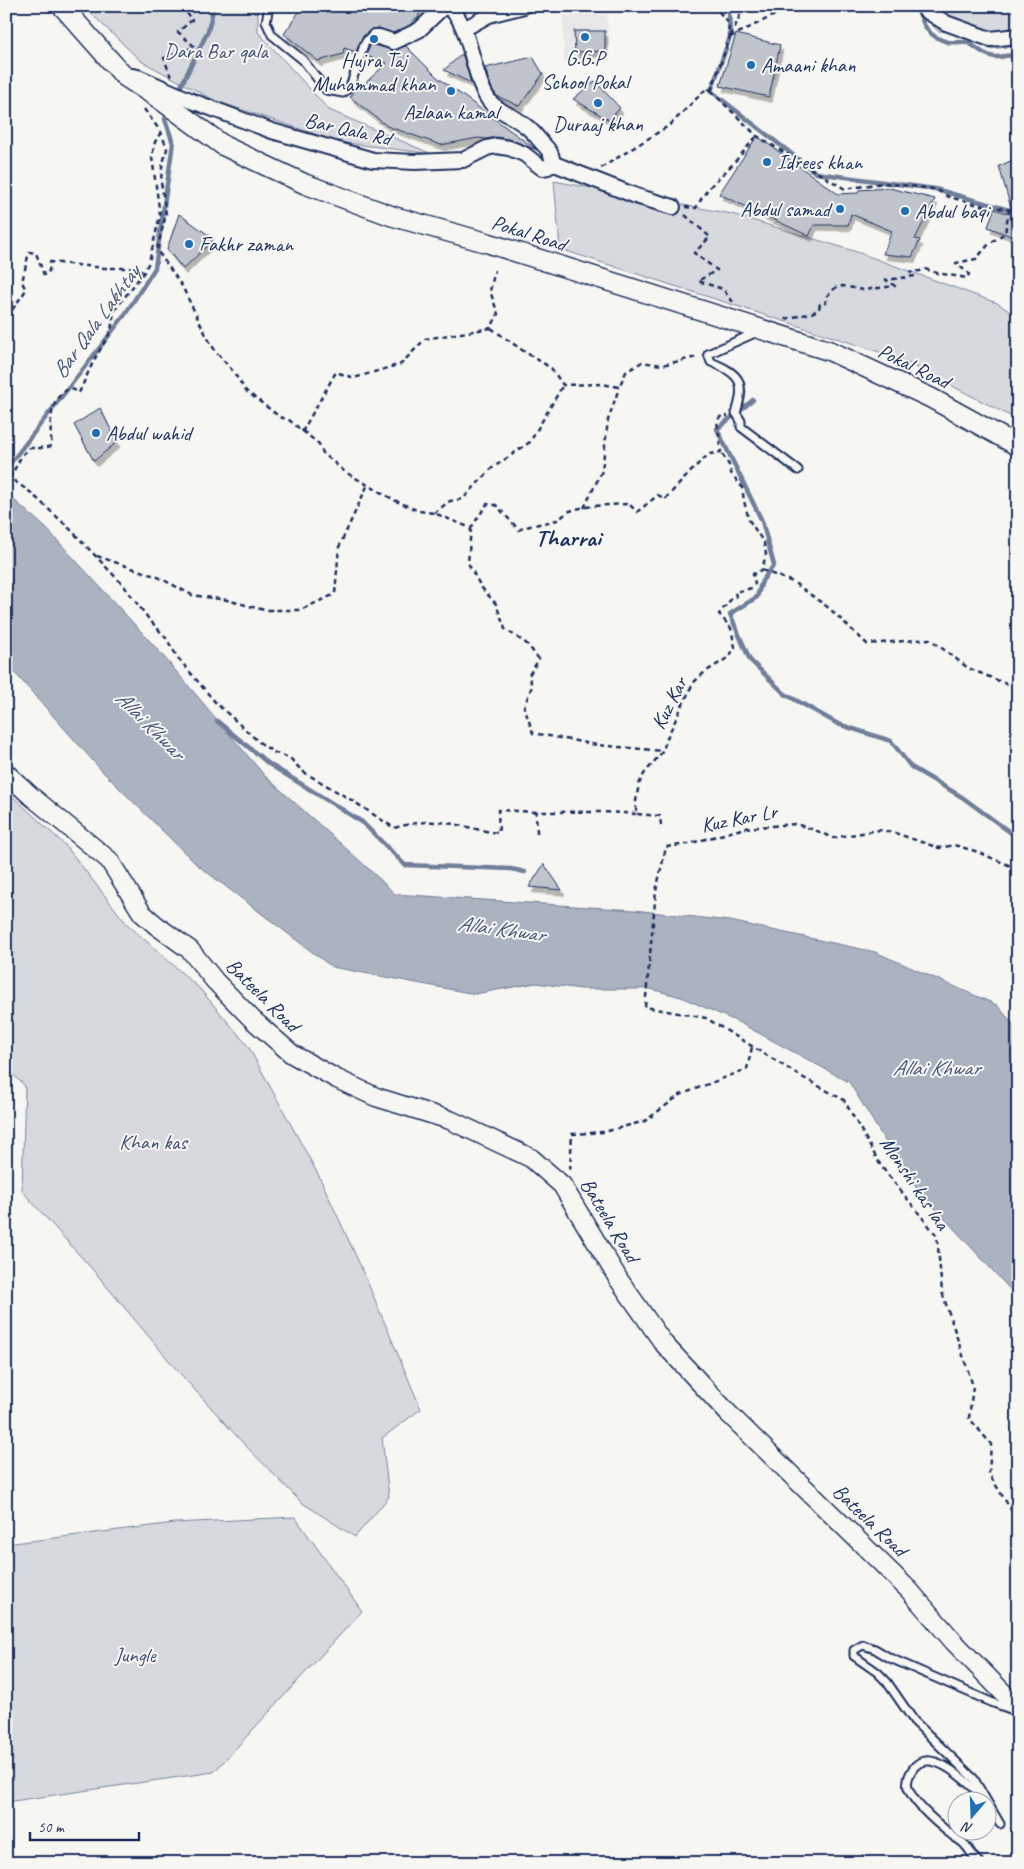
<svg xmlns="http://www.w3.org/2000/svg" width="1024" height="1869" font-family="Caveat,sans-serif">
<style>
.built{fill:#e6e7e7}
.green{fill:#d6d9dd;stroke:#78849e}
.water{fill:#abb2c0;stroke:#717e99}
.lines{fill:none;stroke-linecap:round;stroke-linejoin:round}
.stream{stroke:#717e99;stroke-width:4.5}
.building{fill:#c0c4cd;stroke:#1b2f5e;filter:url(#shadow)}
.service-casing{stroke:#1b2f5e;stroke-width:11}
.minor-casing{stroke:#1b2f5e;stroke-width:18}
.tertiary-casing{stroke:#1b2f5e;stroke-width:21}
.secondary-casing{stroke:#1b2f5e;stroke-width:22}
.path{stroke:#1b2f5e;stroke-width:2.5;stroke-dasharray:5 4;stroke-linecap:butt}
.service{stroke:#f6f6f2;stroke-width:7}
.minor{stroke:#f6f6f2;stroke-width:14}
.tertiary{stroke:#f6f6f2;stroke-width:18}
.secondary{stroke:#f6f6f2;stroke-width:19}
.poi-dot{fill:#1f6fb2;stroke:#f6f6f2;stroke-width:2}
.labels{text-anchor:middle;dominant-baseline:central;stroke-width:4;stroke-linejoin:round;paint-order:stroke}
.park-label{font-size:21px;fill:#405177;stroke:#f6f6f2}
.poi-label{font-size:21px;fill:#1b2f5e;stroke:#f6f6f2;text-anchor:start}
.street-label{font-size:21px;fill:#1b2f5e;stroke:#f6f6f2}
.water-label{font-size:22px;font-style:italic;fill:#46567b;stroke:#f6f6f2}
.quarter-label{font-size:24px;font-weight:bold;fill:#1b2f5e;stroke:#f6f6f2}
</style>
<defs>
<filter id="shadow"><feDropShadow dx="3" dy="5.5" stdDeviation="0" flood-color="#0004"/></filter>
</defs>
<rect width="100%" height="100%" fill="#f6f6f2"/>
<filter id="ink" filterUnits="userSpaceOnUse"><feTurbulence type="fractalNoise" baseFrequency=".02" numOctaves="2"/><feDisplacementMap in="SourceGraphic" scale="10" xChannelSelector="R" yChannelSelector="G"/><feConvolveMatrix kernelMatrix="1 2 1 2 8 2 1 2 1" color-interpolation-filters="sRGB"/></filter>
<g filter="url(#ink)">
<polygon class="built" points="607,14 608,61 564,62 563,16"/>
<g class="green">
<polygon points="83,6 258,6 258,32 329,110 432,154 339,142 216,101 141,61"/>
<polygon points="925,6 1018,6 1018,46 989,49 965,32 938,31 925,18"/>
<polygon points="554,181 732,214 854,251 997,303 1018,317 1018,420 898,358 560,249"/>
<polygon points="6,790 66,846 126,923 200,989 248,1046 319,1176 361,1267 421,1409 382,1438 389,1497 355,1537 301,1502 241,1441 177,1370 92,1269 22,1191 25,1086 6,1068"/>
<polygon points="295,1517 362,1611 214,1772 6,1802 6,1544 175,1523"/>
</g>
<polygon class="water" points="6,493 46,528 158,650 265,776 369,869 395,894 634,910 730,921 875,952 997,1005 1018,1030 1018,1298 909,1180 849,1082 740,1023 681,997 651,989 581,989 536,983 475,994 332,967 196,864 102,771 6,663"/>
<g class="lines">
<g class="stream">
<polyline points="725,6 729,9 730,37 711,91 816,173 935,189 1009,210 1017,210"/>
<path d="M918,6C922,25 928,37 948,42C954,43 962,41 968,43C977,46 981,55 995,57C1004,58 1006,53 1018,57"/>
<polyline points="178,92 208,31 214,6"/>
<polyline points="753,400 717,429 762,521 774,565 762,581 757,597 730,614 750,660 785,694 838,724 891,741 911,767 962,797 1018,838"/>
<polyline points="6,469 124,316 155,268 173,143 165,119 169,111"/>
<polyline points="217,721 269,764 362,822 405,865 511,869 525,872"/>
</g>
</g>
<g class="building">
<polygon points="303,6 421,6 418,19 415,19 410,25 393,33 379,28 371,29 362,37 356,52 344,48 343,54 318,61 284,34"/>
<polygon points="574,31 605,31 605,51 575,52"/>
<polygon points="736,34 780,45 769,97 720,86"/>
<polygon points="371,44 392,50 406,46 437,77 537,150 512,140 497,137 486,139 478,138 441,145 387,126 350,97 387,63 366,56"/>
<polygon points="462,54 464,59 471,83 444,70"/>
<polygon points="533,57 543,74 519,106 497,96 492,89 485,68"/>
<polygon points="595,81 620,108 609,120 573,99"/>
<polygon points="757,136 838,194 858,193 859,190 889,188 935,199 915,239 920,240 912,257 883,254 892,231 851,214 848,225 814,225 809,236 719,194"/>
<polygon points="1018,158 1018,239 988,227 994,209 1013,215 999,166"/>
<polygon points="179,214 214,239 183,269 167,249"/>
<polygon points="100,408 117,442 94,461 74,425"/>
<polygon points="544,864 562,890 529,887"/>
</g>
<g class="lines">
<defs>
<g id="service">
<polyline points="269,6 266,22 272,35 303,60 326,90 343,93 350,87 364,45 367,40 375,37"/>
<path d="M757,332L708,354L711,362C741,374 746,383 736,413L741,421V427L798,470"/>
<path d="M980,1794C966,1781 929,1744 912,1770C909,1775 906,1781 908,1788C914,1804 939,1825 953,1836C957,1839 962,1841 965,1845C971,1851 973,1858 980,1863"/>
<polyline points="1000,1824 974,1779 914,1721 887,1682 877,1672 854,1656 854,1650 863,1645 875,1649 890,1658 991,1702 1013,1710"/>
</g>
<g id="minor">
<polyline points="925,6 925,10 946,23 990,39 1018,36"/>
<polyline points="464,29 489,15 524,6"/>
<path d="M133,76L138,77L192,101L272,131L373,160L415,162L463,160L487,148L496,146L509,148L524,154L542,168L548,167L552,163C553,154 548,149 542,143C536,136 531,129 523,124C513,116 500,112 491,103C472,82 471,18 447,7L441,9L419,30L394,42L379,37H375"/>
<polyline points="552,163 636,196 673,207"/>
</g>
<polyline id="tertiary" points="6,773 31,796 109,860 142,913 157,926 190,950 215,981 253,1020 292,1054 337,1079 376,1097 450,1120 531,1158 562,1185 619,1280 664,1344 728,1413 909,1590 954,1642 1018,1708"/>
<polyline id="secondary" points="62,6 124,76 161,100 224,146 305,184 392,216 488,243 830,351 931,398 1018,446"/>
</defs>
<use href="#service" class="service-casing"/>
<use href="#minor" class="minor-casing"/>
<use href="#tertiary" class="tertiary-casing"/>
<use href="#secondary" class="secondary-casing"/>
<g class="path">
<polyline points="731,36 744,6"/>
<polyline points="730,37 793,6"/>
<polyline points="171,77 164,58 195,47 178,32 192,20 183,7 199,6"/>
<polyline points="711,91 757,136 845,189 883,183 900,185 935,189 949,197 979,205 1018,211"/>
<polyline points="711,91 730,37 727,21 714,6"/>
<path d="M144,109L161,132L167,149L162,167L161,182L166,214L157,250L182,286L207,337L216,352L232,370L246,391L280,417L289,420L319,444L323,453L345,472L396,501L419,511L434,513L471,528L487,504L496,505L519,530C531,524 544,524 557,520C562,518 565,513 570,511C586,505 612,505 629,504L637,512L658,495L665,499L701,461L710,454L721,452L717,421L720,417L728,416"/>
<path d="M161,132L155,142L152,157L160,215L149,262L144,272L114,311L111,331L93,362L79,393L71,388C49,395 49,426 52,446L41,448H30L22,455L10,478L30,492L70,529L124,586L148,618L166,638L178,658L216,703L259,742L273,752L290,758L302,771L353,801L394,828C408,824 423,821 437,822C458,823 478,831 499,833L498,810L536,812"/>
<polyline points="601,168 670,125 707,88 711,91"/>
<path d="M685,207L696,208C706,189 712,185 726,171C737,160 747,147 757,136"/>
<polyline points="685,215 710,237 694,253 717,270 698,281 723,289 731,300 736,303"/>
<polyline points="6,316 10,313 26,290 22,282 29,252 36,253 44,275 49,271 50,262 104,268 129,268 144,272"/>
<polyline points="785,319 812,313 819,309 820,304 826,303 825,298 835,288 843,286 863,290 895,286 886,280 915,276 910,272 920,271 925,269 937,273 967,278 969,274 956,263 976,259 989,244 1005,233 1009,210"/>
<polyline points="491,328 522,350 551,368 563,385 602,384 619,387 626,372 642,362 662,365 697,357"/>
<polyline points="302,432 336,372 354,378 401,364 425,339 491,328 498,314 490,291 495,270"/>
<polyline points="584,508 602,471 608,420 619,388"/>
<polyline points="434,513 450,501 463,499 491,469 530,442 563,385"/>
<polyline points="471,528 468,563 481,587 496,604 505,629 527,644 539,659 529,675 532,686 524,707 533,733 597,745 663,751"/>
<polyline points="97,556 158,577 192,595 227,600 264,610 300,610 335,594 339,547 368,484"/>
<polyline points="762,570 793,582 829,608 867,644 930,639 968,668 1018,689"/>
<polyline points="661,825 660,816 636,814 636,801 639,784 644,774 663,751 666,740 693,683 705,672 729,657 735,647 731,628 719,614 732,598 736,597 735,592 752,588 755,584 753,574 762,570 766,554 764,543 749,520 744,501 742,487 731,473 729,465 721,452"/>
<path d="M537,833L536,812C570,812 603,811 636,814"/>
<polyline points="1018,869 975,851 954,845 939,848 892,832 879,830 833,838 815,830 796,824 745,828 688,844 666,847 656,891 645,1007 706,1018 802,1077 844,1100 881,1166 937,1236 942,1292 973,1386 969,1418 991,1444 989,1474 1018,1521"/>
<polyline points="570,1170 572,1134 604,1132 645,1121 680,1095 747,1069 752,1047"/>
</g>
<use href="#service" class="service"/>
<use href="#minor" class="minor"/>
<use href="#tertiary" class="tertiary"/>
<use href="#secondary" class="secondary"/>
</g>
</g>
<g class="poi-dot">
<circle cx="585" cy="37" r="5"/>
<circle cx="374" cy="39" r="5"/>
<circle cx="751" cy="65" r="5"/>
<circle cx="451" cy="91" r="5"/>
<circle cx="598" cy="103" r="5"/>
<circle cx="767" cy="162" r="5"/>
<circle cx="840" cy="209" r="5"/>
<circle cx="905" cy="211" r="5"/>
<circle cx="189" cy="244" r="5"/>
<circle cx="96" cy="433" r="5"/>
</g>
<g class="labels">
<g class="park-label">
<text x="216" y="51">Dara Bar qala</text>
<text x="153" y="1142">Khan kas</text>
<text x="135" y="1655">Jungle</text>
</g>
<g class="poi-label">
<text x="585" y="58" text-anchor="middle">G.G.P<tspan x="585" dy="24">School Pokal</tspan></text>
<text x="374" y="60" text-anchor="middle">Hujra Taj<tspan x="374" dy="24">Muhammad khan</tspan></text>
<text x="761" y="65">Amaani khan</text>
<text x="451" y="112" text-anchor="middle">Azlaan kamal</text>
<text x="598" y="124" text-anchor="middle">Duraaj khan</text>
<text x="777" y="162">Idrees khan</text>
<text x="830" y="209" text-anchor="end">Abdul samad</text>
<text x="915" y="211">Abdul baqi</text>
<text x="199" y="244">Fakhr zaman</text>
<text x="106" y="433">Abdul wahid</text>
</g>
<g class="street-label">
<text transform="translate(348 129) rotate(13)">Bar Qala Rd</text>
<text transform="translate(529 233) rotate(18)">Pokal Road</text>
<text transform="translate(914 366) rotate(26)">Pokal Road</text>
<text transform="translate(669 703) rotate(-63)">Kuz Kar</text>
<text transform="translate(739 818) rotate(-11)">Kuz Kar Lr</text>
<text transform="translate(263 995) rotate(45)">Bateela Road</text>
<text transform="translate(915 1183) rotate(56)">Monshi kas laa</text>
<text transform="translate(610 1220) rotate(59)">Bateela Road</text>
<text transform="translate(870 1520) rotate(44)">Bateela Road</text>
</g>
<g class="water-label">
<text transform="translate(96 322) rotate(-54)">Bar Qala Lakhtay</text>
<text transform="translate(150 725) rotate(45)">Allai Khwar</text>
<text transform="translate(501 929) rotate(8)">Allai Khwar</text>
<text x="936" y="1068">Allai Khwar</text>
</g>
<g class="quarter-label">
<text x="568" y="538">Tharrai</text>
</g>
</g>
<rect width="1024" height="1869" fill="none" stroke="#f6f6f2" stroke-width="25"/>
<rect x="12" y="12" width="999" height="1844" fill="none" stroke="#1b2f5e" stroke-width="2" filter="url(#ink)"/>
<g transform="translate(972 1816) rotate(199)"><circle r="24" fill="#f6f6f2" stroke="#9ea6b7"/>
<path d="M0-4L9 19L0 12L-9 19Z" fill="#1f6fb2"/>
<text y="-8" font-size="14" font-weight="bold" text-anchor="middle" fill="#1b2f5e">N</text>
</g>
<path d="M30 1832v8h109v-8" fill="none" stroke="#1b2f5e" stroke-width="2.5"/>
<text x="38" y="1832" font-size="15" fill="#1b2f5e" stroke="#f6f6f2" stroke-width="4" paint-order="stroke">50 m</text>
</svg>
